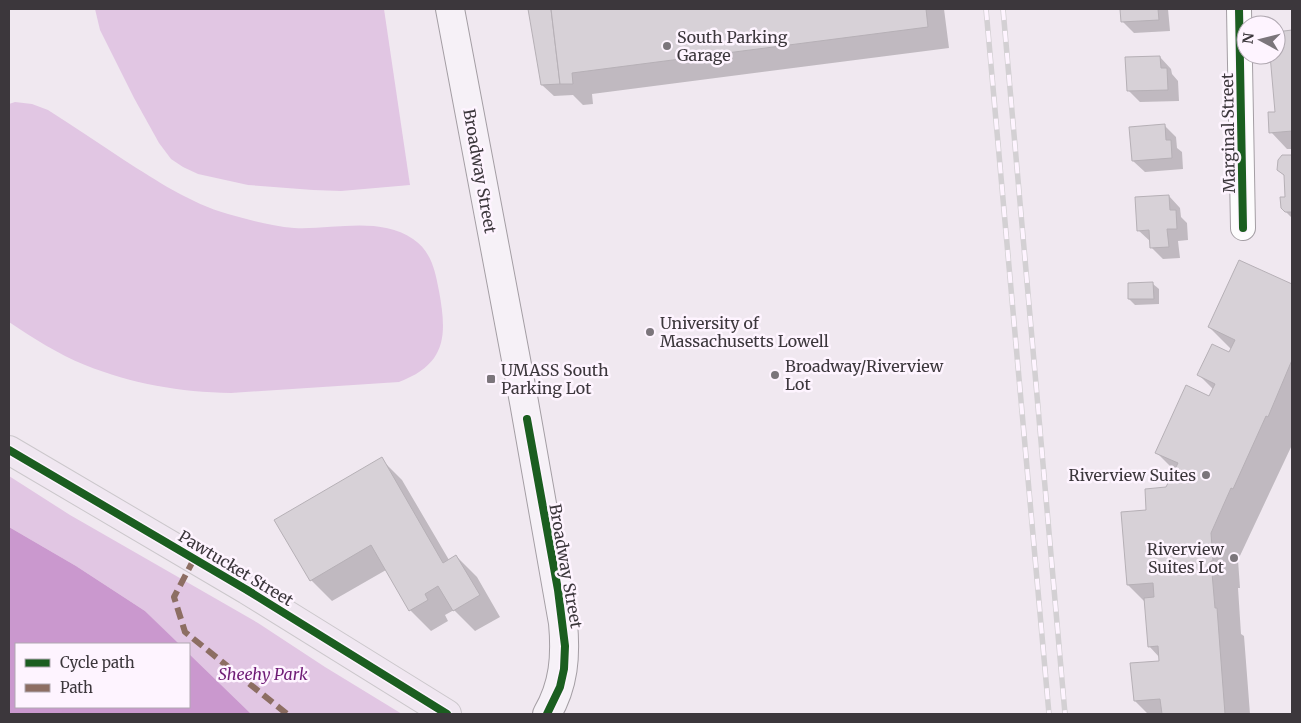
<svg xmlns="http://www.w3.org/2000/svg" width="1301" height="723" font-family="Merriweather,serif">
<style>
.green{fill:#e1c6e3}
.water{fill:#ca98ce}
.shadow{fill:#0003}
.building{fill:#d7d1d7;stroke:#b6b0b6}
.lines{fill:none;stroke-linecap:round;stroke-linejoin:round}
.street-casing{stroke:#a49ea4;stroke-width:26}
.secondary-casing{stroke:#a49ea4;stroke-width:30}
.primary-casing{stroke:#cbc7cb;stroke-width:30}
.street{stroke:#fdfcfd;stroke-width:24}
.secondary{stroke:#f6f1f7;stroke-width:28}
.primary{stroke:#f0e7f1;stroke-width:28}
.rail-casing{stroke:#d3d0d3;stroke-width:5.5}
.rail{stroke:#fef4ff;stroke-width:4;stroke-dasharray:11;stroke-linecap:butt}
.quiet{stroke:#8d6e63;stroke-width:6;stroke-dasharray:12 6;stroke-linecap:butt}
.cycleway-casing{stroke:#fef4ff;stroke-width:11}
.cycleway{stroke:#1b5e20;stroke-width:8}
.poi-dot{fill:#7b757b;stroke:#fef4ff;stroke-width:2}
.labels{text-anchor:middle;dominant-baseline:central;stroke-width:5;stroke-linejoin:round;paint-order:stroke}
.poi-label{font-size:16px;fill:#3c373c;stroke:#fef4ff;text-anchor:start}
.street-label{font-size:16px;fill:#3c373c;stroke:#fef4ff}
.park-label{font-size:16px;font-style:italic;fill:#6e1a75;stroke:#fef4ff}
</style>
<rect width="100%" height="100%" fill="#f0e8f0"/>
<g class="green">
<polygon points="95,9 384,9 410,185 341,191 313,190 248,185 198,174 183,167 171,159 159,143 134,98 100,30"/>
<path d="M15,102L32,104L48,110C74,127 99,143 124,160C157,181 190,203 228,214C249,220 272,226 294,228C333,230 379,216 413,239C431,251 435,270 439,291C447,335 447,364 399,382L231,393C180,392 132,384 85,365C58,354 33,338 9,322V104Z"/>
<polygon points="9,476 70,515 258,623 325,667 402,714 247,714 189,655 189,644 178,644 145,611 76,566 9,527"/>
</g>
<polygon class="water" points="9,527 76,566 145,611 179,644 16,644 16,707 189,707 189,654 251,714 9,714"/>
<g class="shadow">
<polygon points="530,9 944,9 949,48 592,94 593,104 583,105 573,95 554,96 542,85"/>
<polygon points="1122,9 1168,9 1170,31 1134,33 1123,22"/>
<polygon points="1292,32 1292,149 1287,149 1271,132 1276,113 1271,55 1276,55 1276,33"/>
<polygon points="1160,57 1171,69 1172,74 1178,81 1179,101 1140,102 1128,90"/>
<polygon points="1165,126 1176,137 1177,148 1182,152 1183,169 1145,172 1133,161"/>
<polygon points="1292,156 1292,218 1282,208 1287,198 1286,177 1278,170 1283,157"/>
<polygon points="1169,196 1180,208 1181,217 1187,223 1188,240 1178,241 1180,258 1163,259 1151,247 1151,242 1138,230"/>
<polygon points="1240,261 1292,286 1292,445 1238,560 1240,588 1238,588 1241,634 1244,636 1250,714 1148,714 1135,701 1160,662 1160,658 1149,646 1145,602 1128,585 1148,511 1167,488 1175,471 1156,452 1210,398 1214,390 1199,375 1230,354 1232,350 1209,327"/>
<polygon points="1153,284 1159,289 1159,304 1135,305 1129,299"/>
<polygon points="381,459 402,480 449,560 456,556 477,577 500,617 475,631 454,610 445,615 448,621 431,631 410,610 386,570 332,601 311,580"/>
</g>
<g class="building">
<polygon points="528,9 551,9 560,84 541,85"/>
<polygon points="551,9 926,9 928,27 572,73 573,84 560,84"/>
<polygon points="1120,9 1158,9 1159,20 1121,22"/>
<polygon points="1292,30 1292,131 1269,133 1268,112 1275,112 1270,55 1276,55 1276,32"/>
<polygon points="1160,56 1161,68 1167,68 1168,90 1127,91 1125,57"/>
<polygon points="1165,124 1166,140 1171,140 1172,158 1132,161 1129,127"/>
<polygon points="1282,155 1292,155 1292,212 1285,212 1281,208 1280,197 1285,197 1284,175 1277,170 1278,160"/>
<polygon points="1169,195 1170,210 1176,210 1177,229 1167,229 1169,247 1150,248 1149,230 1137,231 1135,197"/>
<polygon points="1239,260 1292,284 1292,360 1268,417 1266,416 1233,489 1231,488 1211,533 1213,561 1211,561 1215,608 1217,608 1225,714 1162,714 1160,699 1134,701 1130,663 1159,661 1158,646 1148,647 1144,598 1154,597 1153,583 1127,585 1121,512 1146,510 1145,489 1166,487 1178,463 1155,453 1186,385 1209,396 1215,384 1197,375 1212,344 1229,352 1235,340 1208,327"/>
<polygon points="1153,282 1154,299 1128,299 1128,283"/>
<polygon points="382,457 443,563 456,555 480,595 453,611 438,586 425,594 428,600 409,611 371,545 310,581 274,520"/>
</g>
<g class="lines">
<defs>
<polyline id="street" points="1239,9 1243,228"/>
<path id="secondary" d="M450,9L524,402L563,623C566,656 564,685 547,714"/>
<polyline id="primary" points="9,450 247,590 447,714"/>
</defs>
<use href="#street" class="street-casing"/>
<use href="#secondary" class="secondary-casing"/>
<use href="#primary" class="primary-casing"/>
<use href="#street" class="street"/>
<use href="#secondary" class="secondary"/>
<use href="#primary" class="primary"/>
<defs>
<g id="rail">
<polyline points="986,9 1049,714"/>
<polyline points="1003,9 1065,714"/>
</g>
</defs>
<use href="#rail" class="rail-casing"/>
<use href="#rail" class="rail"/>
<polyline class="quiet" points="194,559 174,597 185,632 287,714"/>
<defs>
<g id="cycleway">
<polyline points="1239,9 1243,228"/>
<polyline points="527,419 558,590 565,646 564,669 560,687 547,714"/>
<polyline points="9,450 247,590 447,714"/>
</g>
</defs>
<use href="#cycleway" class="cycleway-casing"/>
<use href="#cycleway" class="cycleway"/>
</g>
<g class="poi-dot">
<circle cx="667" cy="46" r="5"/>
<circle cx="650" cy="332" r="5"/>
<circle cx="775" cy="375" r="5"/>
<rect x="486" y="374" width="10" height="10" rx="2.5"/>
<circle cx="1206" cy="475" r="5"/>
<circle cx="1234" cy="558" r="5"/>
</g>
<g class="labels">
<g class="poi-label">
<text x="677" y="37">South Parking<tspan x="677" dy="18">Garage</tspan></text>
<text x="660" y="323">University of<tspan x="660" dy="18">Massachusetts Lowell</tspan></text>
<text x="785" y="366">Broadway/Riverview<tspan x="785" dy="18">Lot</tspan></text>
<text x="501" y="370">UMASS South<tspan x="501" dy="18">Parking Lot</tspan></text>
<text x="1196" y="475" text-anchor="end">Riverview Suites</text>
<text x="1224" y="549" text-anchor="end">Riverview<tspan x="1224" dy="18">Suites Lot</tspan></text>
</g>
<g class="street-label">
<text transform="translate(1228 133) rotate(-91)">Marginal Street</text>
<text transform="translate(480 171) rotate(80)">Broadway Street</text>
<text transform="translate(566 566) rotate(80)">Broadway Street</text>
<text transform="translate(236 568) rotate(31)">Pawtucket Street</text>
</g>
<g class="park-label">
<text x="263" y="674">Sheehy Park</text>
</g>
</g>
<rect width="1301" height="723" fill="none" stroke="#3c373c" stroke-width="20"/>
<rect x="15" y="643" width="175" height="65" fill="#fef4ff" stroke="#b0a8b1"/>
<rect x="25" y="659" width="25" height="8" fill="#1b5e20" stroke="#b0a8b1"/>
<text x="60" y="668" font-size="15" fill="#3c373c">Cycle path</text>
<rect x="25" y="684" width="25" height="8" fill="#8d6e63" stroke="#b0a8b1"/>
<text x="60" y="693" font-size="15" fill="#3c373c">Path</text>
<g transform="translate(1261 40) rotate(277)"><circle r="24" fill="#fef4ff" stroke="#b0a8b1"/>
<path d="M0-4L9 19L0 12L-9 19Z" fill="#7b757b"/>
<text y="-8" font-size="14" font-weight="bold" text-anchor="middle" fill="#3c373c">N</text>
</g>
</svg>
